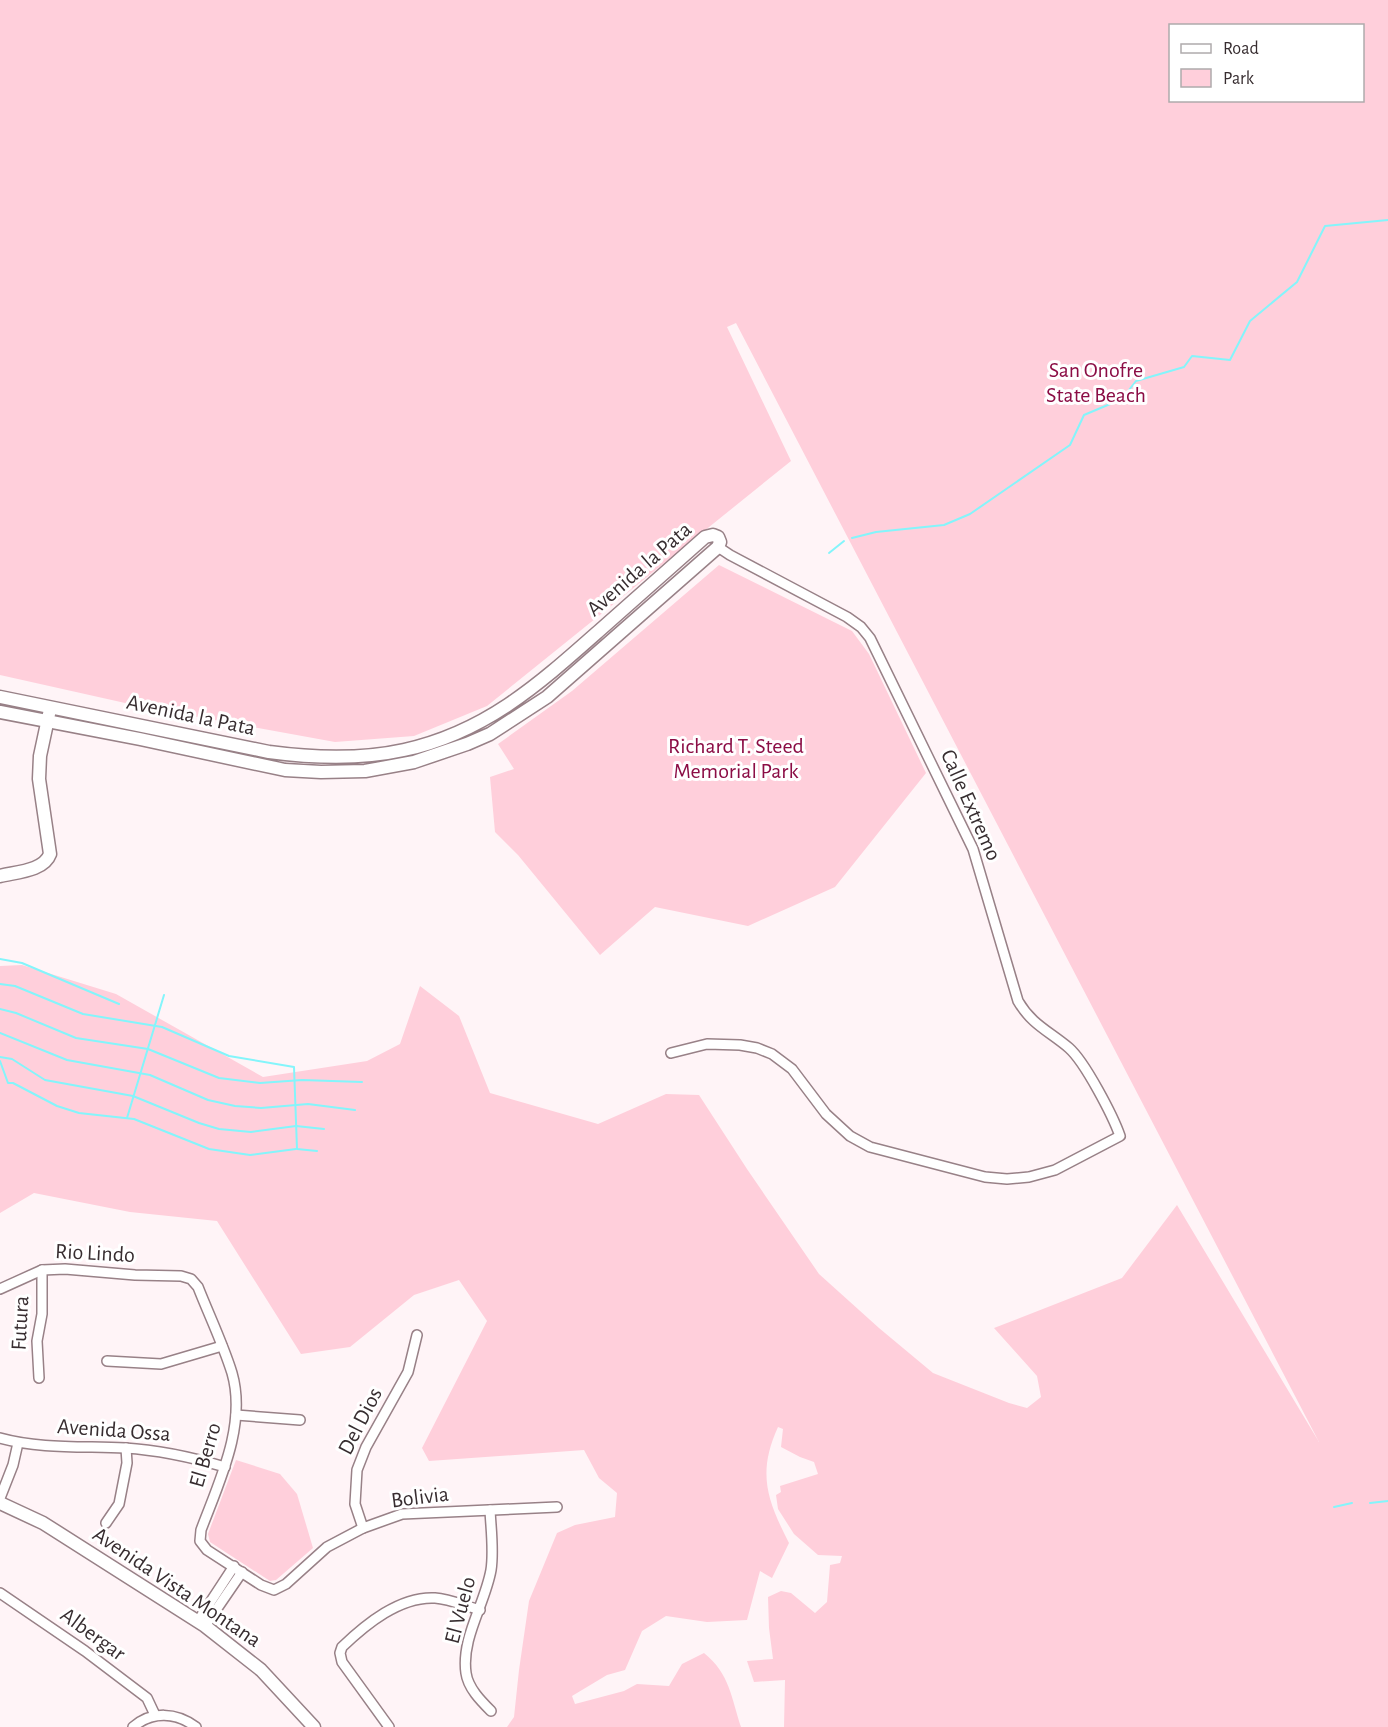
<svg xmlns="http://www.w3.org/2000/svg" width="1388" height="1727" font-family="'Alegreya Sans',sans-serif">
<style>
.green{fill:#ffcfdb;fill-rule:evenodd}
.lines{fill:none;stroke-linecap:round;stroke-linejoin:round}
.stream{stroke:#84f5fb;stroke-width:2}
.street-casing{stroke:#988187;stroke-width:12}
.secondary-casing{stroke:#988187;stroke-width:15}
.street{stroke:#fff;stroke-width:9}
.secondary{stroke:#fff;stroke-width:12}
.labels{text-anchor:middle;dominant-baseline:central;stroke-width:6;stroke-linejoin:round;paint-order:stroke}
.park-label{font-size:22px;fill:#8b0d45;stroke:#fff}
.street-label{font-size:22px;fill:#372d30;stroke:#fff}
</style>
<rect width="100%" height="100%" fill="#fff4f7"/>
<g class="green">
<path d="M0,0H1388V1727H784L785,1680L754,1682L747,1661L773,1659L769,1628L768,1597L781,1591L791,1593L815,1613L827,1602L830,1565L840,1563L842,1556L818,1555L794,1534L778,1509L776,1495L781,1492L780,1486L818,1474L814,1462L800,1457L781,1447L783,1429L778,1427C757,1473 767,1500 789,1543L772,1578L760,1571L747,1620L707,1622L666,1616L642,1631L625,1670L607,1675L572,1696L575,1704L624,1691L637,1684L669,1686L682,1664L704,1653C730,1674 731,1697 741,1727H507L514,1717L519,1670L529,1601L557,1533L575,1525L615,1517L617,1493L599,1478L584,1450L429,1461L422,1448L487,1321L459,1280L414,1295L350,1347L301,1354L217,1221L130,1212L34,1193L0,1213V966L22,965L116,994L263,1077L367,1061L400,1044L420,986L459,1016L490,1093L598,1124L666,1094L699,1095L747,1169L819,1274L879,1328L933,1373L1009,1403L1027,1408L1041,1397L1037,1376L994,1328L1122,1278L1177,1205L1319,1442L736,323L727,327L791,461L487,706L414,736L335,742L143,707L0,675ZM1170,26H1362V100H1170Z"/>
<polygon points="719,565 852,631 869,654 926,773 835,887 748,926 655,907 600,955 518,855 495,832 490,777 514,769 498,744 572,691"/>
<polygon points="236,1460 280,1474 297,1494 313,1548 276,1580 270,1581 210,1542 208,1534"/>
</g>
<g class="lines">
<g class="stream">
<polyline points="852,538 876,532 944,525 970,514 1070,445 1084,415 1122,399 1136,381 1184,367 1192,356 1230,360 1250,321 1297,282 1325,226 1388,220"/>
<polyline points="829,553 844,541"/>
<polyline points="0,959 22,963 119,1004"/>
<polyline points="0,984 15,986 83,1014 162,1027 229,1056 294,1067 297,1149 317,1151"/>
<polyline points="0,1009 16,1013 76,1038 148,1049 219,1078 260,1083 302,1080 362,1082"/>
<polyline points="0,1033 67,1060 150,1075 208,1100 235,1106 261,1108 308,1104 355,1110"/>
<polyline points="0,1057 12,1059 45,1080 133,1096 199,1123 219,1129 251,1132 296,1126 324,1129"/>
<polyline points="0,1061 8,1083 13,1083 57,1106 79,1113 134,1119 209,1149 250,1155 296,1149"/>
<polyline points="127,1118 164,995"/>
<polyline points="1370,1503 1388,1501"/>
<polyline points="1334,1507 1352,1503"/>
</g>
<defs>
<g id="street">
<path d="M671,1053L707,1044L740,1045L757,1048L772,1054L792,1069L826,1114L850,1136L870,1147L985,1177L1007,1179L1029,1177L1055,1170L1120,1136C1113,1116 1085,1062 1069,1048C1049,1031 1032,1025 1018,1001L973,849L870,638L861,627L847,617L730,555L718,547"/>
<path d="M0,1289L42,1270L65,1269L135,1275L181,1276L191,1279L198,1287C209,1315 223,1344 232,1373C247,1425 219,1482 201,1530L200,1541L207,1550L261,1585L274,1590L286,1584L327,1547L363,1528L402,1514L557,1507"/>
<polyline points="107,1361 161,1364 222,1346"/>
<polyline points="39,1378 37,1341 42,1314 42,1270"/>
<polyline points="236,1415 300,1420"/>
<path d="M0,1438C40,1449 83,1446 125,1448C159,1450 191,1457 225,1467"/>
<polyline points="0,1498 13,1465 18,1443"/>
<path d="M490,1510C491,1530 494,1551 491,1570C485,1604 461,1638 466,1673C468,1688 481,1701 491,1711"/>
<polyline points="106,1523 119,1504 127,1463 126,1448"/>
<polyline points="363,1528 355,1504 357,1470 366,1447 408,1372 417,1335"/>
<polyline points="0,1593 85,1651 147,1698 155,1715"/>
<polyline points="198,1621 234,1566"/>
<polyline points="205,1626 242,1572"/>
<path d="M133,1727C152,1711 176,1712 196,1727"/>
<path d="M389,1727L342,1662L340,1653L342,1647C366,1624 400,1596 435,1598C450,1599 465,1606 480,1610"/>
</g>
<g id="secondary">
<path d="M0,697L269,752C314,758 359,760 404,750C486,732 539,684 600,630C635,599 670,568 705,537L713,535L718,537L720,542L718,547L547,697L490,734L467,744L414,762L365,771L321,772L285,770L140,739L0,712"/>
<path d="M0,876C16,872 44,871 50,854L39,779L40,756L49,714"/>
<polyline points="0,1503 43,1523 205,1626 261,1670 314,1727"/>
</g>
</defs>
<use href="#street" class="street-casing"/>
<use href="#secondary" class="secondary-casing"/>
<use href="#street" class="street"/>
<use href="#secondary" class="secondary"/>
</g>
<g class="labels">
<g class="park-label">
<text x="1096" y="370">San Onofre<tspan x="1096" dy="25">State Beach</tspan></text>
<text x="736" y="746">Richard T. Steed<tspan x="736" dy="25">Memorial Park</tspan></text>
</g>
<g class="street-label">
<text transform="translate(639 569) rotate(-41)">Avenida la Pata</text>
<text transform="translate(191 715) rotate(12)">Avenida la Pata</text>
<text transform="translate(971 805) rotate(66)">Calle Extremo</text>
<text transform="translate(95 1253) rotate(3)">Rio Lindo</text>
<text transform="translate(20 1323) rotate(-87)">Futura</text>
<text transform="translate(360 1421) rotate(-63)">Del Dios</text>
<text transform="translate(114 1430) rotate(4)">Avenida Ossa</text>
<text transform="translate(205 1455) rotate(-74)">El Berro</text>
<text transform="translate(420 1497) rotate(-7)">Bolivia</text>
<text transform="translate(177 1587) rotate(34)">Avenida Vista Montana</text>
<text transform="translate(460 1610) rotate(-75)">El Vuelo</text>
<text transform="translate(93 1634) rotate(36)">Albergar</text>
</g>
</g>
<rect x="1169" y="24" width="195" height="78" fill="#ffffff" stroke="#afabac" stroke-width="1.5"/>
<rect x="1181" y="44" width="30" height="9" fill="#ffffff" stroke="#afabac" stroke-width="1.5"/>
<text x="1223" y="54" font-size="18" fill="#372d30">Road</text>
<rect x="1181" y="69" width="30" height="18" fill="#ffcfdb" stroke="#afabac" stroke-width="1.5"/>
<text x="1223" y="84" font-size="18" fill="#372d30">Park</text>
</svg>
